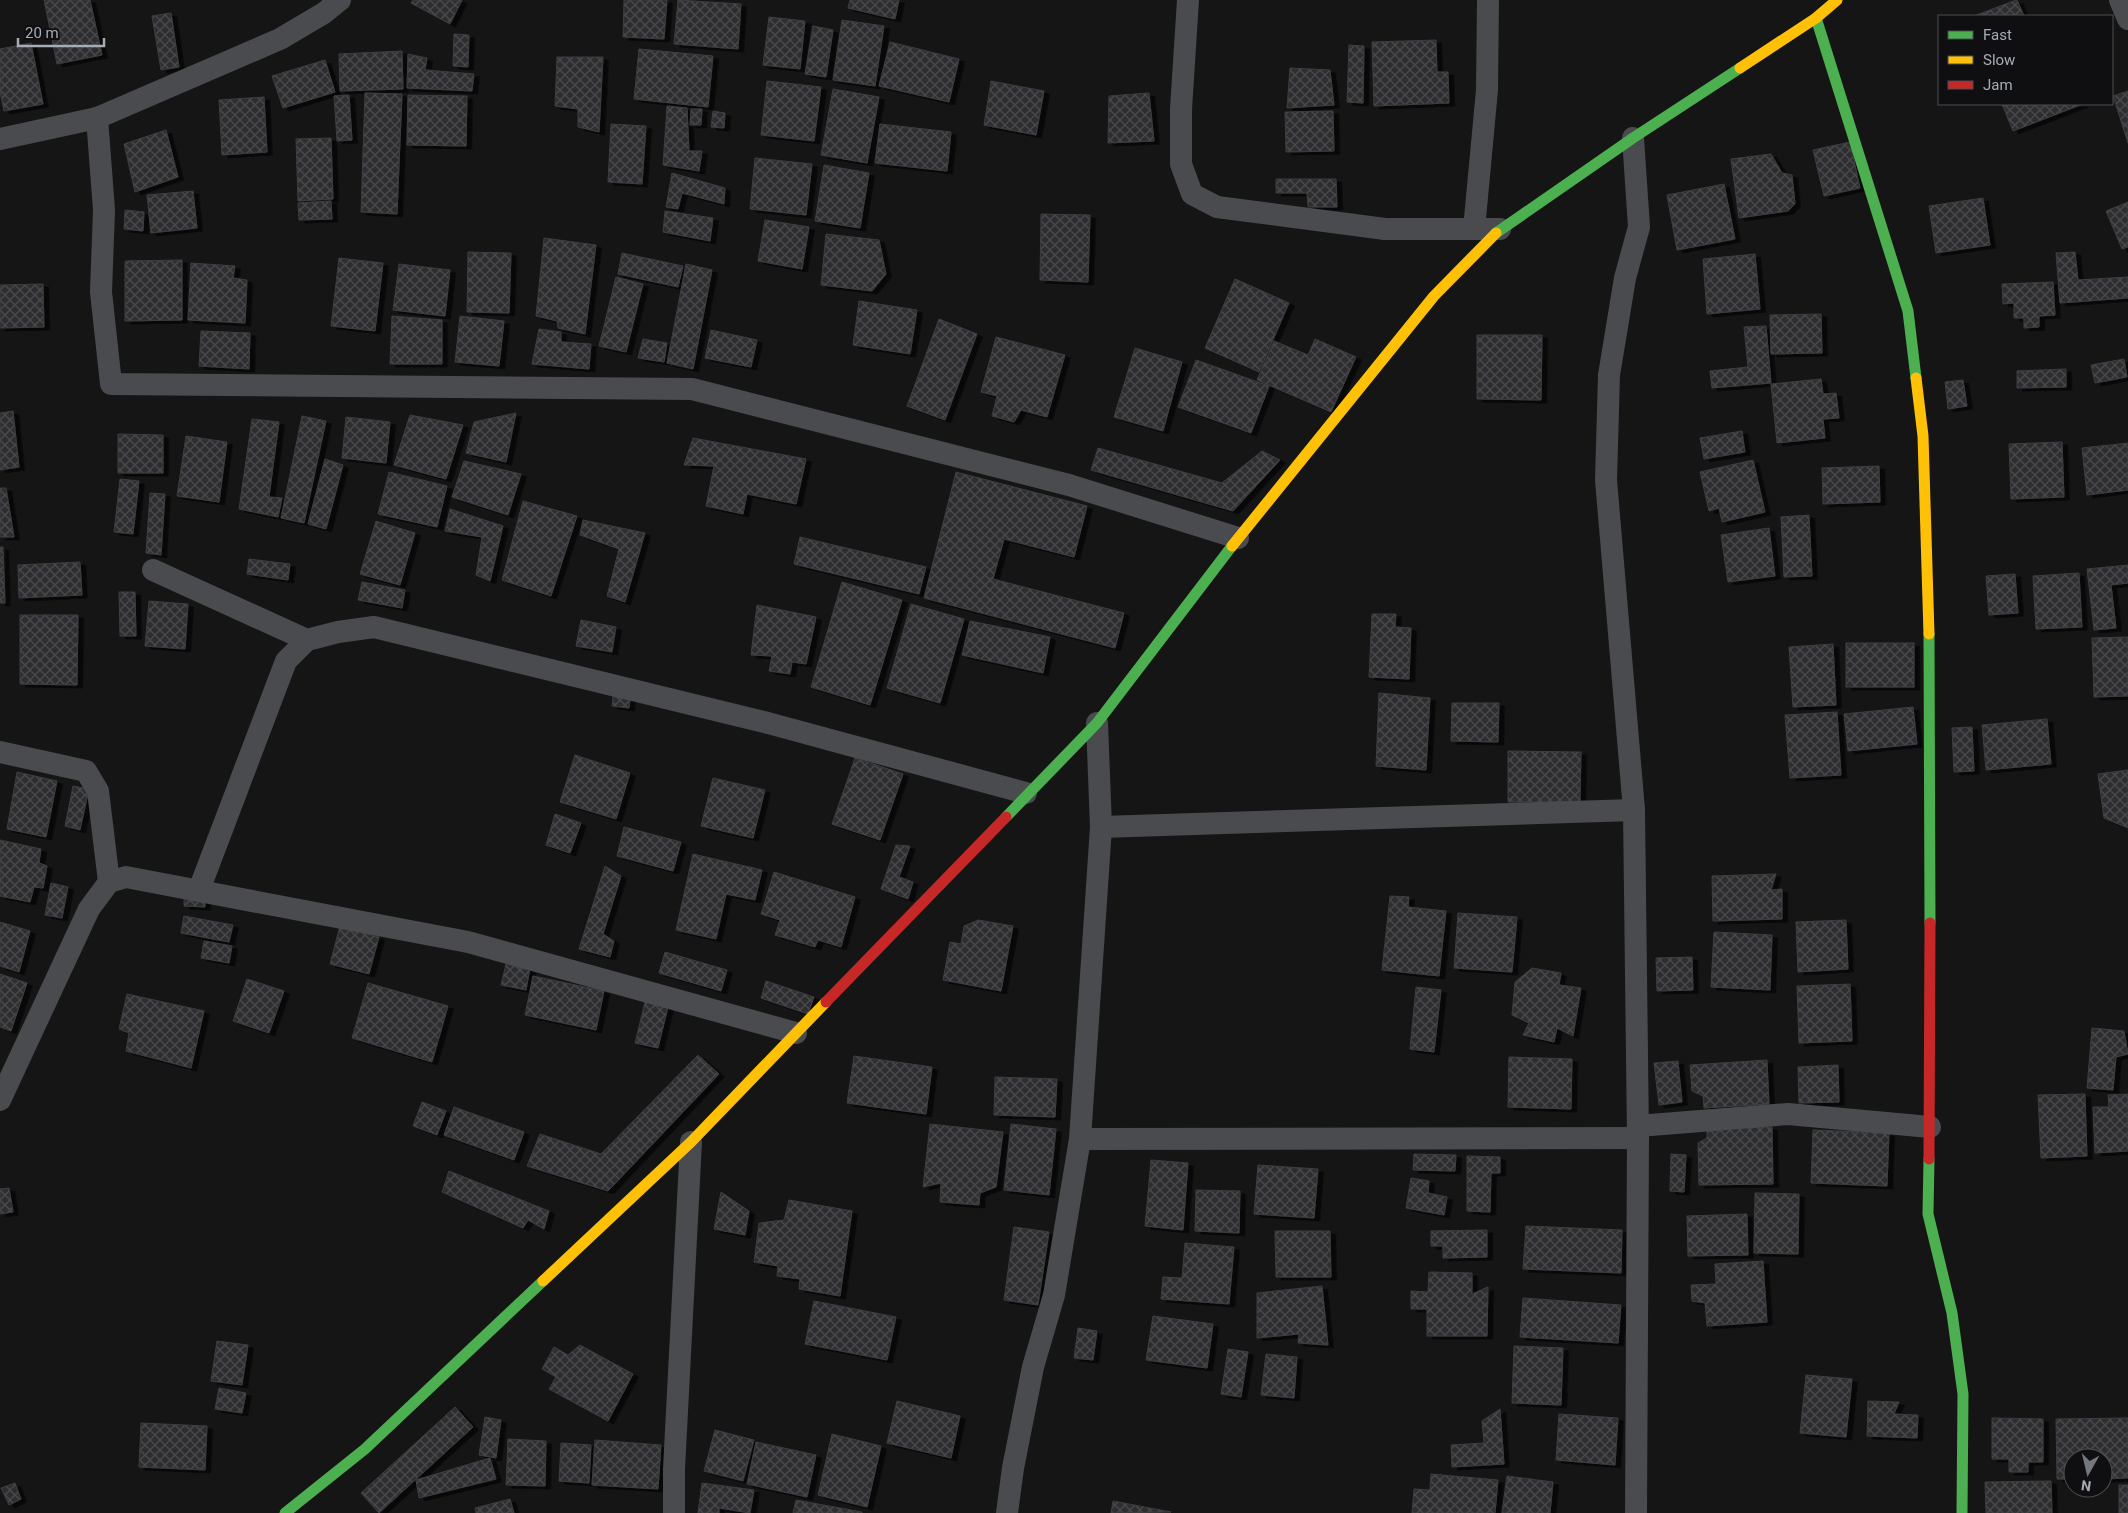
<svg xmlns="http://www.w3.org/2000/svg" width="2128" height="1513" font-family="Roboto,sans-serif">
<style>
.building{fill:url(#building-cross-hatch);stroke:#3d3e41;filter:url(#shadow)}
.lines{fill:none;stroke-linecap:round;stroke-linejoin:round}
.street{stroke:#494b4e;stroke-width:22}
.fast{stroke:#4caf50;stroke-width:11}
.slow{stroke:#ffc107;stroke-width:11}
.jam{stroke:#c62828;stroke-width:11}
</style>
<defs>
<pattern id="building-cross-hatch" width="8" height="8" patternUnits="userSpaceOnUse" patternTransform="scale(1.25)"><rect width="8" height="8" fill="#2f2f30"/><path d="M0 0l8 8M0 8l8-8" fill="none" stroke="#4a4a4c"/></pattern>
<filter id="shadow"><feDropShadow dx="5.5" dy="3" stdDeviation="0" flood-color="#0009"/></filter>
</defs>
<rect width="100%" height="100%" fill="#151515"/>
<g class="building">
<polygon points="44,0 90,0 102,55 57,64"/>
<polygon points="413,0 462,0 450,24 411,3"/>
<polygon points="624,0 667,0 664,39 623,37"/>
<polygon points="678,0 741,4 738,49 674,44"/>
<polygon points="850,0 899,0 895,19 848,8"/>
<polygon points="2017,0 2024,16 1974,16 2016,0"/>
<polygon points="171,13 179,67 161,70 152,16"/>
<polygon points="769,17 805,21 800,69 763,65"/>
<polygon points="842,20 884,26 875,86 833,80"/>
<polygon points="813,26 833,30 826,77 805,74"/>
<polygon points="454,34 469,35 468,67 453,66"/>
<polygon points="1436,40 1437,72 1448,72 1449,103 1374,106 1372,42"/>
<polygon points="890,42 959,59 949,102 879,86"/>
<polygon points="31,43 43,104 4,111 0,92 0,49"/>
<polygon points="1349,45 1364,46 1363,103 1347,102"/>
<polygon points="639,49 713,56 708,107 634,99"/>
<polygon points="402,51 403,89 340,91 339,54"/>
<polygon points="408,54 427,58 425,70 474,74 472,91 407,88"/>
<polygon points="557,57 603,57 599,132 578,127 578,109 555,106"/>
<polygon points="325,60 335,92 283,108 272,76"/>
<polygon points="1290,68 1330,70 1334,105 1287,108"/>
<polygon points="767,81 821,87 814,141 761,135"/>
<polygon points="991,81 1044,91 1036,135 984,125"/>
<polygon points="833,89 879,97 867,163 821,155"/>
<polygon points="2128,91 2128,143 2113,96"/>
<polygon points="365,93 402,94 397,214 361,212"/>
<polygon points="1149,93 1154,141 1108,143 1109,96"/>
<polygon points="349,95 352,140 337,141 334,96"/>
<polygon points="408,95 467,96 466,146 407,145"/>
<polygon points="264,97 267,152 222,155 219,100"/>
<polygon points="2002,104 2083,104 2013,131"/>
<polygon points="667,106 687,108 689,151 702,151 699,171 663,165"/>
<polygon points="691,109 702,109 701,125 690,125"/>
<polygon points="713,111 725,113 724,128 711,127"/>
<polygon points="1333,111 1334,151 1286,152 1285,112"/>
<polygon points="611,124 646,126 642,184 608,182"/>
<polygon points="880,124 951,132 947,171 875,163"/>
<polygon points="166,130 178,177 135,192 124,144"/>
<polygon points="331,138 333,199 298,201 296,139"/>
<polygon points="1850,142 1860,188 1824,196 1813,150"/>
<polygon points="1771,154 1782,173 1792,175 1795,204 1788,211 1739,218 1731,159"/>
<polygon points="755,158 812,164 806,215 750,209"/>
<polygon points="824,165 869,173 860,228 815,221"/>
<polygon points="672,173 725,188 724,204 682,193 678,209 666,207"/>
<polygon points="1276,179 1336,179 1337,207 1308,207 1307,193 1276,193"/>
<polygon points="1724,184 1735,239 1677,250 1667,195"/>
<polygon points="193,191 197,228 151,233 147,195"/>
<polygon points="1983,198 1990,245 1936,253 1929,206"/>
<polygon points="331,201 332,219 299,220 298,203"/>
<polygon points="2128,202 2128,247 2122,249 2106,211"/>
<polygon points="125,210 144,212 143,231 124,229"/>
<polygon points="665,211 713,218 710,241 663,232"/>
<polygon points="1041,214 1090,215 1088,282 1040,280"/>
<polygon points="765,220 809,227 802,269 758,261"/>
<polygon points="826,234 879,240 886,274 872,291 821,285"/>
<polygon points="544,238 596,245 585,334 558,328 557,321 536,316"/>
<polygon points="468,252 511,253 509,313 467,312"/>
<polygon points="2075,252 2078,280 2128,277 2128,298 2060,303 2056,253"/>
<polygon points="622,253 683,266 678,287 618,274"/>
<polygon points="1755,254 1760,309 1707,314 1703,259"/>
<polygon points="339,258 383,263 375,331 331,326"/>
<polygon points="182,260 182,320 125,321 125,261"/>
<polygon points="191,263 235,266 233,278 247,280 245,323 188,320"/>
<polygon points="399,264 450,270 445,316 393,310"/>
<polygon points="686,264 712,270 693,369 667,363"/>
<polygon points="616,277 643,284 626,352 599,346"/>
<polygon points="1235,279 1289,303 1259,372 1205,348"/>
<polygon points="2053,282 2055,315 2039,316 2039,327 2024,328 2024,318 2014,318 2014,303 2003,304 2002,284"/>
<polygon points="43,284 44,327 0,328 0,285"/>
<polygon points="859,301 917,310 910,354 853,345"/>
<polygon points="1821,314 1822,353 1771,354 1770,315"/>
<polygon points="392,316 442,320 442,364 390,364"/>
<polygon points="460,316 504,321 499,366 455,362"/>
<polygon points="939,319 977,334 945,420 907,406"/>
<polygon points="1766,326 1771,383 1712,388 1710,371 1748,367 1744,327"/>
<polygon points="539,329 561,332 561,342 591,344 589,369 532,364"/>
<polygon points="711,330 757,340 751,367 705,358"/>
<polygon points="201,331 250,333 249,369 199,366"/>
<polygon points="1477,335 1542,335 1541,400 1477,399"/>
<polygon points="996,337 1065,355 1047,417 1021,410 1014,422 992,416 997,396 981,392"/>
<polygon points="643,339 667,343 664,362 638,358"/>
<polygon points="1315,339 1356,357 1331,412 1257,380 1274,341 1308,355"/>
<polygon points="1135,348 1182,362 1163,431 1114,417"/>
<polygon points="2124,359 2127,377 2095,383 2091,365"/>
<polygon points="1196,360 1269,386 1251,433 1178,407"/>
<polygon points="2066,369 2066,387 2017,388 2017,371"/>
<polygon points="1821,379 1823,394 1836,393 1839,418 1823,419 1825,438 1777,443 1771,384"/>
<polygon points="1963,380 1967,406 1948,409 1945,382"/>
<polygon points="13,411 19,467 0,470 0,413"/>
<polygon points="516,413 506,462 466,453 474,422"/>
<polygon points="410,415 463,425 446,479 394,465"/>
<polygon points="302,416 326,421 304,523 281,518"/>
<polygon points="346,417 390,422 386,463 342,458"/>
<polygon points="252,419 279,422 269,497 282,498 278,517 239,509"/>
<polygon points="1742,431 1745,452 1704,459 1700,438"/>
<polygon points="118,434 163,435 163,473 118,473"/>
<polygon points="186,436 227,442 219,502 177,496"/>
<polygon points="693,438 806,459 796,504 747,494 743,514 706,506 714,466 684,465"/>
<polygon points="2062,442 2064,497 2011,499 2009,444"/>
<polygon points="2128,443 2128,490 2087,495 2082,448"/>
<polygon points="1098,448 1222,483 1262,451 1280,460 1233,511 1091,470"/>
<polygon points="325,459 343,465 326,529 308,524"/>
<polygon points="1753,460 1765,512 1722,522 1719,508 1709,511 1700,472"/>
<polygon points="464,461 521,474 508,515 452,497"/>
<polygon points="1879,466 1880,502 1823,504 1822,468"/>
<polygon points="389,472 447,486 437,527 378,514"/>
<polygon points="956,472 1087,506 1074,557 1004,539 993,579 1124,613 1115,648 924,598"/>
<polygon points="120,479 139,481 133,534 114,532"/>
<polygon points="0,488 6,488 14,537 0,537"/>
<polygon points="150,493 165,494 161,555 146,553"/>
<polygon points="523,501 577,516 551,596 502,580"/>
<polygon points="450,509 503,526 490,581 476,575 482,537 445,531"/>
<polygon points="1809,515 1812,576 1784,577 1781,517"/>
<polygon points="583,520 645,533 625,602 607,596 619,549 580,535"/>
<polygon points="376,521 415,533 400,585 360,574"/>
<polygon points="1769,528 1775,576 1728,582 1721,535"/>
<polygon points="800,537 926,567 919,594 794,564"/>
<polygon points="0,547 3,547 5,603 0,603"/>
<polygon points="249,559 290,564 288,580 247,574"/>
<polygon points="80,562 82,595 19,598 18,565"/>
<polygon points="2128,565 2128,583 2111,585 2116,628 2094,630 2087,569"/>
<polygon points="2079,573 2082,627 2036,629 2033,576"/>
<polygon points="2015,574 2018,613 1989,615 1986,576"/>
<polygon points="362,582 405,590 402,608 358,600"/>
<polygon points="842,582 902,600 870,705 811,687"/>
<polygon points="119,592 135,592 136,636 120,636"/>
<polygon points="149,601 188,604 185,649 145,646"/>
<polygon points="911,604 964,619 940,703 887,688"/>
<polygon points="757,605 816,617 806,664 792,662 790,674 769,671 772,656 751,655"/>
<polygon points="1372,614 1396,614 1395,627 1411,628 1409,679 1369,677"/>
<polygon points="20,615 78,615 77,685 20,684"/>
<polygon points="581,620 616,627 612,652 576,646"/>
<polygon points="970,621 1050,637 1043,673 962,655"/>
<polygon points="2128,637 2128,696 2094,697 2092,638"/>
<rect x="1846" y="643" width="68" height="44"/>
<polygon points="1833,644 1836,705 1793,707 1789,647"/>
<polygon points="614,689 631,692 629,708 612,706"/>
<polygon points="1379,693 1430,698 1426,770 1376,766"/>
<polygon points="1452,703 1499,703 1498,742 1451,741"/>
<polygon points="1913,707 1917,744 1848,751 1844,714"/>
<polygon points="1837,712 1841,775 1790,778 1785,715"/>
<polygon points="2047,719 2051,764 1986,770 1982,725"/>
<polygon points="1972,727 1974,771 1954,772 1952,728"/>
<polygon points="1508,751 1581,752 1580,802 1508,802"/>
<polygon points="575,755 630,773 616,819 560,802"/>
<polygon points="855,758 903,774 880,840 832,824"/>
<polygon points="2128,770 2128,828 2104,818 2098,774"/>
<polygon points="17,772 57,781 46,837 7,829"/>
<polygon points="713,778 765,790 753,838 701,826"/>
<polygon points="73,786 89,789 80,830 65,826"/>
<polygon points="555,814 581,823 570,853 546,845"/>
<polygon points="624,827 681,842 673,871 617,856"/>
<polygon points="0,840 41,849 39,863 47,866 43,888 34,887 30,902 0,896"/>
<polygon points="896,845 910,846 899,877 913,882 908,899 881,889"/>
<polygon points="693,854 762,870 755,900 726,894 716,939 676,930"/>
<polygon points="605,866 621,876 603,934 614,941 610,957 579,949"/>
<polygon points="774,872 855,897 841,947 818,940 815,947 775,935 780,920 761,914"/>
<polygon points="1776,874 1771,890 1782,889 1782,919 1713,921 1712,876"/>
<polygon points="51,883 68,887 62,918 45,915"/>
<polygon points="184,895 205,896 205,907 184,906"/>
<polygon points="1390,896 1409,897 1408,907 1446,911 1439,976 1382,970"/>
<polygon points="1458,913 1517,917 1512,972 1454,968"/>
<polygon points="184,916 233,925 229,942 181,933"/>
<polygon points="978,920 1013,926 1001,991 943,980 950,942 961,944 964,926"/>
<polygon points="1846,920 1848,969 1798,972 1796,922"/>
<polygon points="0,922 30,931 19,972 0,966"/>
<polygon points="340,926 379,937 369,974 330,964"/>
<polygon points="1714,932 1772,935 1770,990 1711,987"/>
<polygon points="204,941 232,946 229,963 201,958"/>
<polygon points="665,952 727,970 721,991 659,973"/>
<polygon points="1692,957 1693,990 1657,991 1656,958"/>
<polygon points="506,964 530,968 526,990 501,985"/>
<polygon points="1532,968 1561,973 1559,985 1581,988 1573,1036 1557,1028 1554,1042 1523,1035 1529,1023 1512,1015 1515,982"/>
<polygon points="0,974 27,983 11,1031 0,1027"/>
<polygon points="533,976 604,991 596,1030 525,1015"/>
<polygon points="247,979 284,991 269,1033 233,1021"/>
<polygon points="766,981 814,997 808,1014 761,998"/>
<polygon points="368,983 448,1006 432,1062 352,1038"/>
<polygon points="1850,984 1852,1041 1799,1043 1797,986"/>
<polygon points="1416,987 1441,990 1434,1052 1410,1049"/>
<polygon points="127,994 204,1011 191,1068 126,1051 129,1033 119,1029"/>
<polygon points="645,1002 668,1007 658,1048 635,1043"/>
<polygon points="2092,1028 2124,1031 2128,1054 2116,1057 2113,1090 2087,1088"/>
<polygon points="698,1055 719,1074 608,1191 527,1166 540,1134 601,1154"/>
<polygon points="854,1056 932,1067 926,1114 847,1103"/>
<polygon points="1509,1057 1572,1059 1571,1109 1508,1107"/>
<polygon points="1767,1060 1769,1104 1704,1108 1703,1096 1692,1091 1690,1065"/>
<polygon points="1678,1061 1682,1102 1659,1105 1654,1063"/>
<polygon points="1838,1065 1839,1102 1799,1103 1798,1067"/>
<polygon points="995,1077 1057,1079 1055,1117 994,1115"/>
<polygon points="2085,1094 2087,1156 2041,1158 2038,1095"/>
<polygon points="2128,1094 2128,1151 2095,1153 2093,1107 2109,1107 2108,1095"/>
<polygon points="422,1102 446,1111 437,1135 413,1126"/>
<polygon points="454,1107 524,1132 514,1160 444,1135"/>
<polygon points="930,1124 1003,1132 996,1187 980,1193 979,1205 940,1202 941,1183 923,1187"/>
<polygon points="1011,1124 1056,1129 1049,1195 1004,1190"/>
<polygon points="1707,1127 1772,1127 1773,1184 1699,1185 1698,1143 1707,1138"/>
<polygon points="1813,1130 1889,1133 1887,1186 1811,1183"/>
<polygon points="1414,1154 1456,1155 1455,1171 1413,1170"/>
<polygon points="1671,1154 1686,1155 1684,1192 1670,1191"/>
<polygon points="1467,1156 1500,1157 1500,1173 1491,1173 1490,1212 1467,1211"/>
<polygon points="1151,1160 1188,1163 1183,1230 1145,1226"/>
<polygon points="1258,1165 1318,1169 1314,1218 1254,1214"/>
<polygon points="449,1171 549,1211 544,1229 528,1220 523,1228 442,1192"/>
<polygon points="1411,1178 1429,1181 1428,1193 1447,1197 1444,1215 1406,1208"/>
<polygon points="9,1188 13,1212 0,1214 0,1189"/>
<polygon points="1196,1190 1240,1191 1239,1233 1195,1231"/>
<polygon points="721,1192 749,1211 745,1235 714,1229"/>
<polygon points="1755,1193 1799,1194 1798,1254 1754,1253"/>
<polygon points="789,1200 852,1211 840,1296 799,1289 800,1279 777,1276 778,1266 754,1262 759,1223 784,1220"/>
<polygon points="1747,1214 1748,1255 1688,1256 1687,1216"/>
<polygon points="1526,1226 1622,1230 1621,1273 1523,1269"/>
<polygon points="1014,1227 1049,1232 1038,1305 1004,1300"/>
<polygon points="1487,1230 1487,1257 1443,1258 1443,1246 1431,1246 1431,1231"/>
<polygon points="1275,1231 1330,1231 1331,1277 1276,1277"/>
<polygon points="1185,1243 1234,1247 1229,1304 1161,1299 1163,1277 1182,1278"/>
<polygon points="1763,1261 1767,1322 1707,1326 1705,1303 1692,1301 1691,1285 1716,1284 1715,1264"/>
<polygon points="1429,1272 1472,1273 1472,1294 1488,1287 1487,1336 1427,1336 1427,1309 1411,1309 1411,1291 1428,1292"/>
<polygon points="1322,1286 1328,1345 1298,1343 1299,1334 1257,1338 1257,1293"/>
<polygon points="1523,1298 1621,1305 1618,1343 1520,1337"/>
<polygon points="814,1301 896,1317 887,1360 805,1344"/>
<polygon points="1153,1316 1213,1324 1207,1368 1146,1360"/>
<polygon points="1078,1328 1097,1331 1093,1360 1074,1358"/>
<polygon points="217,1341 248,1345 242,1385 211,1381"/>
<polygon points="580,1345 633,1374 608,1421 549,1389 556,1377 542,1369 554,1347 568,1355"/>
<polygon points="1514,1346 1563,1348 1561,1405 1512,1403"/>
<polygon points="1228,1349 1248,1352 1241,1397 1221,1394"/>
<polygon points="1266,1354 1297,1357 1294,1398 1261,1395"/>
<polygon points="1806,1375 1852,1379 1846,1437 1800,1433"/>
<polygon points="219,1388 246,1393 242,1413 215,1409"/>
<polygon points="897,1401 960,1416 951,1458 887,1443"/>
<polygon points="1868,1401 1899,1402 1894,1414 1918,1415 1917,1438 1867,1436"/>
<polygon points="455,1407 473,1427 379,1513 361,1493"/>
<polygon points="1500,1409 1504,1464 1452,1467 1451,1445 1484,1443 1482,1421"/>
<polygon points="1559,1414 1618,1418 1615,1465 1556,1460"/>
<polygon points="485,1417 501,1420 496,1458 479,1455"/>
<polygon points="1992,1418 2043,1419 2043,1462 2028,1462 2028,1472 2009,1472 2009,1459 1992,1459"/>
<polygon points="2128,1418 2128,1478 2103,1479 2103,1458 2073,1458 2073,1479 2057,1479 2056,1419"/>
<polygon points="141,1423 207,1426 205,1470 139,1467"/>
<polygon points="715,1430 754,1440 743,1481 704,1471"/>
<polygon points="832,1434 881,1446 867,1507 818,1495"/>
<polygon points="508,1439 546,1441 545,1486 506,1485"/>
<polygon points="595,1440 661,1445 658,1489 592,1485"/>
<polygon points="756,1442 816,1455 807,1497 747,1484"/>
<polygon points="561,1443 591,1445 589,1483 559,1481"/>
<polygon points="490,1458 496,1479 419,1498 416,1480"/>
<polygon points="1431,1474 1498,1480 1495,1513 1412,1513 1414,1489 1430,1490"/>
<polygon points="1507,1476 1553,1482 1550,1513 1502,1513"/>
<polygon points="2051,1481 2052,1513 1986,1513 1985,1482"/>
<polygon points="15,1483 21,1499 9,1505 1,1488"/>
<polygon points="702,1483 754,1490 750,1513 719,1508 719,1513 698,1513"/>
<rect x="2119" y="1485" width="9" height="28"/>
<polygon points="510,1499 514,1513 476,1513 475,1508"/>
<polygon points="796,1500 862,1512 862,1513 793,1513"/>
<polygon points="1113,1501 1171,1512 1111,1513"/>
</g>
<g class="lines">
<g class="street">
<polyline points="1188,0 1181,109 1181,164 1192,194 1217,207 1385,229 1500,229"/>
<polyline points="2120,0 2128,19"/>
<polyline points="97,118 104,210 101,292 111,384 692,389 1069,485 1238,538"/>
<polyline points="1633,138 1639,227 1625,278 1609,375 1606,480 1634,810 1638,1138 1636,1513"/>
<polyline points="0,139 97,118 280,39 324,13 340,0"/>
<polyline points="1474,229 1487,90 1488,0"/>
<polyline points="153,570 307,640"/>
<polyline points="0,752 86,771 98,791 109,882"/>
<polyline points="1101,827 1634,810"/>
<polyline points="199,890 286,661 307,640 338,632 374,627 768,723 1026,793"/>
<polyline points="0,1100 89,909 109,882 126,877 468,942 796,1033"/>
<polyline points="1638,1126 1788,1114 1930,1127"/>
<polyline points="1080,1139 1638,1138"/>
<polyline points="674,1513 674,1469 691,1142"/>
<polyline points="1007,1513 1013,1468 1033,1367 1054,1295 1080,1139 1101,827 1097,723"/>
</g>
<g class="fast">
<polyline points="1816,18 1908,311 1916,378"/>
<polyline points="1496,233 1633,138 1740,68"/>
<polyline points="1929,634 1930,923"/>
<polyline points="1006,817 1097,723 1232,546"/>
<polyline points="1929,1159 1928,1214 1952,1313 1963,1394 1962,1513"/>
<polyline points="285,1513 365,1449 543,1281"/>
</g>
<g class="slow">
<polyline points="1740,68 1816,18 1837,0"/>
<polyline points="1916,378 1923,436 1929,634"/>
<polyline points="1232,546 1434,296 1496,233"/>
<polyline points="543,1281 691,1142 826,1002"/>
</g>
<g class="jam">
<polyline points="826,1002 1006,817"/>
<polyline points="1929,1159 1930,923"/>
</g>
</g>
<rect x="1938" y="15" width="175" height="90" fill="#0f0f11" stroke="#4b4e53"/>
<rect x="1948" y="31" width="25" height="8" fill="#4caf50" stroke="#4b4e53"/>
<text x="1983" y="40" font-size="15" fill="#a6acb6">Fast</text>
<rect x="1948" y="56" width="25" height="8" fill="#ffc107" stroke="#4b4e53"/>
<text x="1983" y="65" font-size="15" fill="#a6acb6">Slow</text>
<rect x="1948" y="81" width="25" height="8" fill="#c62828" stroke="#4b4e53"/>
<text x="1983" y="90" font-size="15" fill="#a6acb6">Jam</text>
<g transform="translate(2088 1473) rotate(188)"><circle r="24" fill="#0f0f11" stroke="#4b4e53"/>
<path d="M0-4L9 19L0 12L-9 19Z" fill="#73777e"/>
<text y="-8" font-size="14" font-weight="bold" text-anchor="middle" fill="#a6acb6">N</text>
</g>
<path d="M18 38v8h86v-8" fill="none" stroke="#a6acb6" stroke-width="2.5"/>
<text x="25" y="38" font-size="15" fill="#a6acb6" stroke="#0f0f11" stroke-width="4" paint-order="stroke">20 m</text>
</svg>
